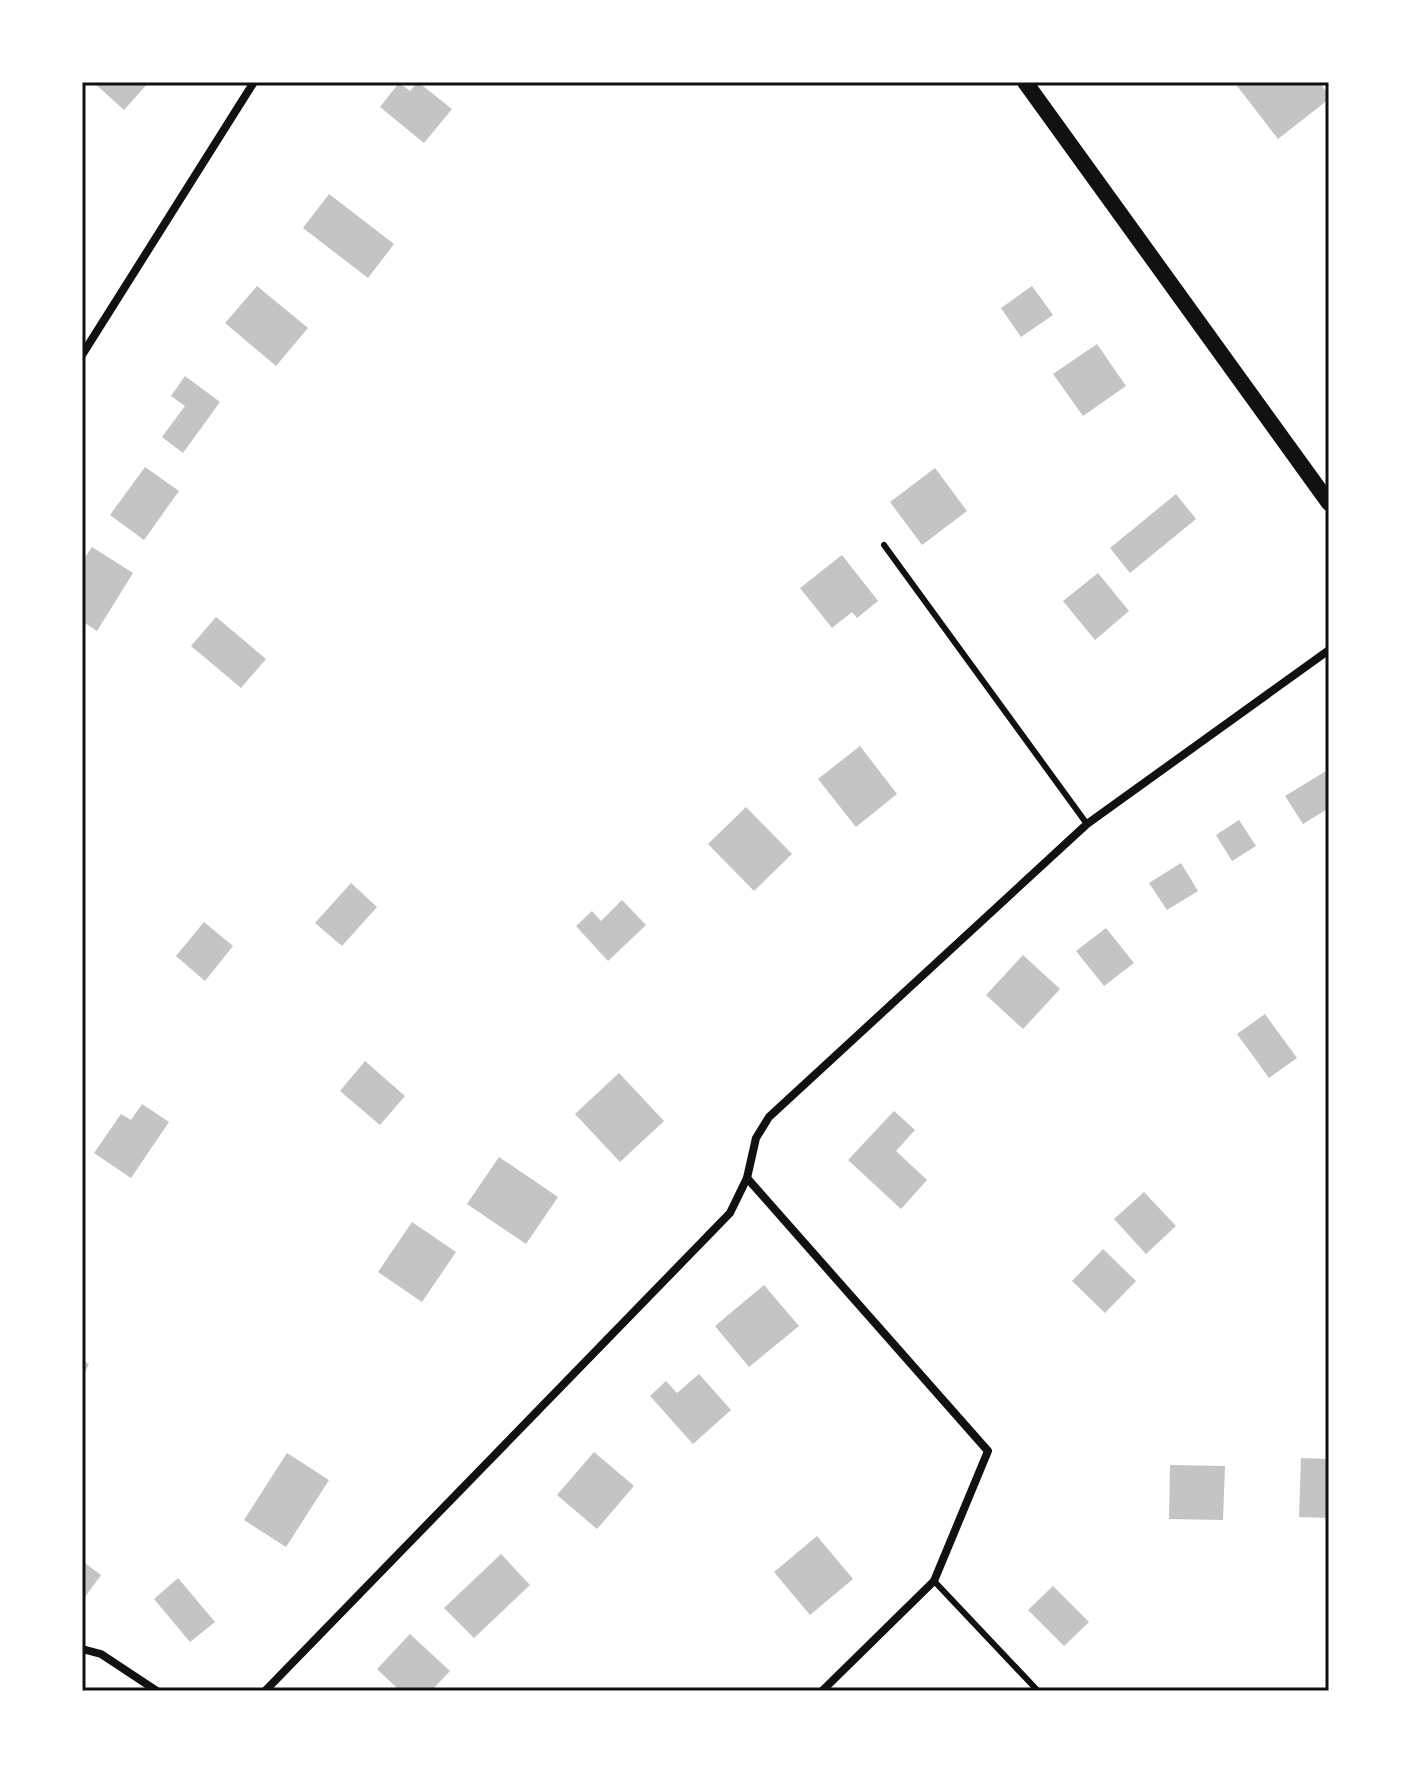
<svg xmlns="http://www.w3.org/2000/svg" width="1411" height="1773" font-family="'Sofia Sans Condensed',sans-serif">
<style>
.building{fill:#c4c4c4}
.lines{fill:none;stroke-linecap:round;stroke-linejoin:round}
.service{stroke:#111;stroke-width:6}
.minor{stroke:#111;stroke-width:8}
.secondary{stroke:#111;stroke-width:16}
.neatline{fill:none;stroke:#111;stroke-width:3}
</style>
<rect width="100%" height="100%" fill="#fff"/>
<g class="building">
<polygon points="93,82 149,82 124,110"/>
<polygon points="418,82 452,109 424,143 380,107 399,83 410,91"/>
<polygon points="1234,82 1319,82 1329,95 1329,99 1278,139"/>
<polygon points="329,194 394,244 368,278 303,228"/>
<polygon points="257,286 308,328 276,366 225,323"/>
<polygon points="1032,286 1053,315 1021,337 1001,308"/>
<polygon points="1097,344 1126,386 1083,416 1053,374"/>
<polygon points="185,376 220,402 183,453 162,437 185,406 171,396"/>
<polygon points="145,467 179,491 144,540 110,515"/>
<polygon points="935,468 967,511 922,545 890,502"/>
<polygon points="1176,494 1196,519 1130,573 1110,548"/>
<polygon points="92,547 133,573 97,631 82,621 82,562"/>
<polygon points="842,555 878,601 857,618 852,612 832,628 800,588"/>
<polygon points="1098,573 1129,611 1095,640 1063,601"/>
<polygon points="216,617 266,659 241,688 191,646"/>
<polygon points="860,746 897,794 856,827 818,779"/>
<polygon points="1326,771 1329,776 1329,808 1303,824 1285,796"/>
<polygon points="746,807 792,854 754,891 708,844"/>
<polygon points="1239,820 1256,846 1232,861 1216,835"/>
<polygon points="1181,863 1198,891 1167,910 1149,883"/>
<polygon points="351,883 377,907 342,946 315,923"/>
<polygon points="622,900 646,925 608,961 576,926 592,911 601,921"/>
<polygon points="204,922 233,946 205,981 176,956"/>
<polygon points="1106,928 1134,963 1104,986 1076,951"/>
<polygon points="1023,955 1060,989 1023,1029 986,995"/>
<polygon points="1265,1014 1297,1058 1269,1078 1237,1034"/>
<polygon points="365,1061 405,1096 380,1125 340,1091"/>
<polygon points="619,1073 664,1121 620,1162 575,1114"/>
<polygon points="142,1104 169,1122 131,1178 94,1153 121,1114 131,1120"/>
<polygon points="894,1111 915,1130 896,1151 927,1180 901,1209 848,1160"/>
<polygon points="499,1157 558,1197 526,1244 467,1204"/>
<polygon points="1144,1192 1176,1226 1146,1254 1114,1219"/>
<polygon points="412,1222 456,1252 422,1302 378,1272"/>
<polygon points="1103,1249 1136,1281 1105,1313 1072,1281"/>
<polygon points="764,1285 799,1326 749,1367 715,1326"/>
<polygon points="82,1360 89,1364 82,1378"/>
<polygon points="699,1374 731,1410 693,1444 650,1396 666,1381 677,1393"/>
<polygon points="594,1452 634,1486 597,1529 557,1495"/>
<polygon points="287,1453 329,1480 286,1547 244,1520"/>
<polygon points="1301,1458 1329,1459 1329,1518 1299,1517"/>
<polygon points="1170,1465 1225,1466 1223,1520 1169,1519"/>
<polygon points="817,1536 853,1579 810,1615 774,1572"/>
<polygon points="501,1554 530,1585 474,1638 444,1608"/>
<polygon points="82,1561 101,1575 82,1601"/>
<polygon points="178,1578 215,1622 190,1642 154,1599"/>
<polygon points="1053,1586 1089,1622 1064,1646 1028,1610"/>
<polygon points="410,1634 450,1671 431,1691 400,1691 377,1669"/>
</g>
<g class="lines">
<g class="service">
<polyline points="884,545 1087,824"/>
<polyline points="934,1581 1038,1691"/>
</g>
<g class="minor">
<polyline points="82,355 254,82"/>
<polyline points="747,1178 988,1451 934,1581 822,1691"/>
<polyline points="82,1649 101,1654 157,1691"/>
<polyline points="265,1691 730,1213 747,1178 756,1138 769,1117 1087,824 1329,650"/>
</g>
<polyline class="secondary" points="1025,82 1329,503"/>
</g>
<rect width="1411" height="1773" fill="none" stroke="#ffffff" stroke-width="168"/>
<rect x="84" y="84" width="1243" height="1605" class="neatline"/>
</svg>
